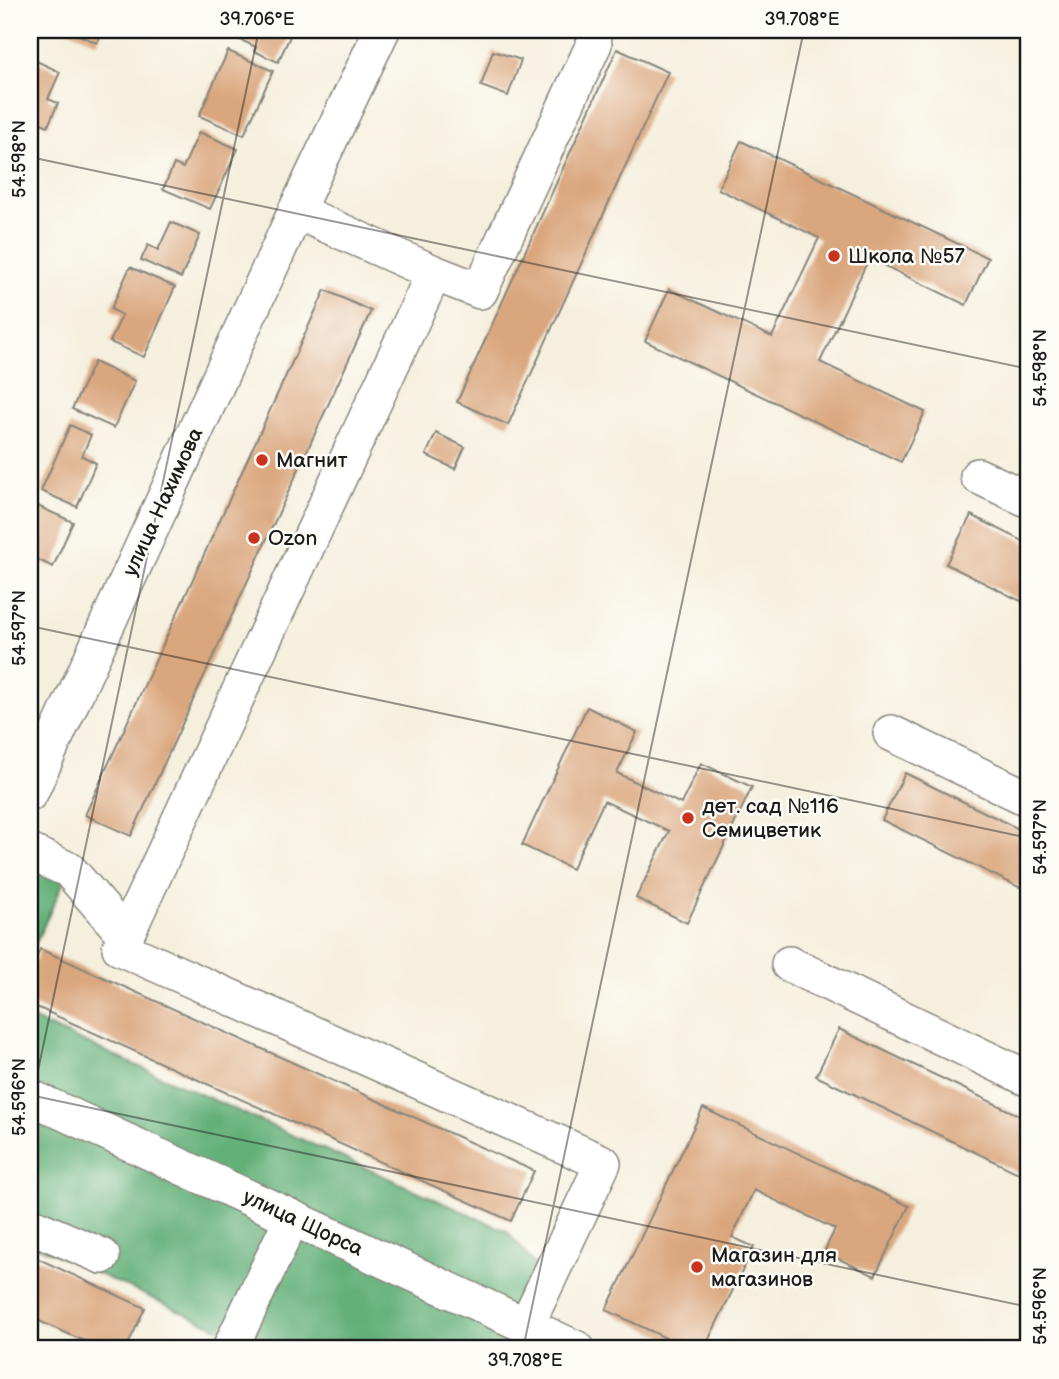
<svg xmlns="http://www.w3.org/2000/svg" width="1059" height="1379" font-family="'Balsamiq Sans',sans-serif">
<style>
.forest{fill:#64b079;stroke:#40664a;stroke-width:2}
.building{fill:#daa67d}
.lines{fill:none;stroke-linecap:round;stroke-linejoin:round}
.minor-casing{stroke:#88867c;stroke-width:38}
.minor{stroke:#fff;stroke-width:35}
.ticks{fill:none;stroke:#1c1c1c;stroke-width:2;stroke-opacity:0.45}
.poi-dot{fill:#c8321e;stroke:#fdfcf7;stroke-width:2.5}
.labels{text-anchor:middle;dominant-baseline:central;stroke-width:5;stroke-linejoin:round;paint-order:stroke}
.poi-label{font-size:21px;fill:#1c1c1c;stroke:#fdfcf7;text-anchor:start}
.street-label{font-size:21px;fill:#1c1c1c;stroke:#fdfcf7}
.neatline{fill:none;stroke:#1c1c1c;stroke-width:2.5}
.ticks-label{font-size:18px;text-anchor:middle;fill:#1c1c1c}
</style>
<rect width="100%" height="100%" fill="#fdfcf7"/>
<filter id="ink" filterUnits="userSpaceOnUse"><feTurbulence type="fractalNoise" baseFrequency=".0143" numOctaves="2"/><feDisplacementMap in="SourceGraphic" scale="14" xChannelSelector="R" yChannelSelector="G"/><feConvolveMatrix kernelMatrix="1 2 1 2 8 2 1 2 1" color-interpolation-filters="sRGB"/></filter>
<filter id="wash" filterUnits="userSpaceOnUse"><feTurbulence type="fractalNoise" baseFrequency=".00686" numOctaves="4" result="noise"/><feDisplacementMap in="SourceGraphic" scale="28" xChannelSelector="R" yChannelSelector="G"/><feGaussianBlur stdDeviation="1.57" result="paint"/><feColorMatrix in="noise" values="0 0 0 0 0 0 0 0 0 0 0 0 0 0 0 0 0 1.4 0 .05"/><feComposite in="paint" operator="in"/></filter>
<g filter="url(#wash)">
<rect width="100%" height="100%" fill="#f5efdd"/>
<g class="forest">
<polygon points="30,852 69,870 30,956"/>
<polygon points="30,1018 507,1231 548,1281 526,1326 573,1349 264,1349 30,1243"/>
</g>
<g id="blocks">
<g class="building">
<polygon points="67,30 103,30 97,43"/>
<polygon points="235,30 293,30 278,62 254,51 256,47 232,36"/>
<polygon points="617,49 668,72 508,425 457,402"/>
<polygon points="228,51 273,71 244,135 199,116"/>
<polygon points="493,51 521,60 508,96 481,86"/>
<polygon points="30,58 60,72 48,99 58,103 48,126 30,118"/>
<polygon points="199,132 238,149 210,209 163,189 174,164 183,168"/>
<polygon points="741,141 988,258 966,305 869,258 820,362 925,412 901,462 645,341 669,289 772,337 819,238 718,189"/>
<polygon points="171,222 200,235 181,278 141,260 148,245 158,250"/>
<polygon points="130,267 175,287 144,357 110,342 122,315 111,309"/>
<polygon points="325,290 371,311 131,836 85,815"/>
<polygon points="94,362 135,381 114,428 72,409"/>
<polygon points="70,425 91,435 82,456 96,463 77,507 41,491"/>
<polygon points="436,433 465,447 455,469 426,455"/>
<polygon points="33,504 73,522 53,567 30,556 30,511"/>
<polygon points="971,515 1029,544 1029,605 946,564"/>
<polygon points="587,707 637,732 617,773 681,804 701,763 752,787 687,923 636,898 669,831 604,801 572,869 522,845"/>
<polygon points="905,773 1029,834 1029,892 882,820"/>
<polygon points="40,949 534,1171 511,1221 30,1004 30,972"/>
<polygon points="839,1029 1029,1120 1029,1178 816,1076"/>
<polygon points="703,1108 909,1206 875,1276 824,1252 835,1229 754,1190 732,1237 754,1247 704,1349 689,1349 606,1310"/>
<polygon points="30,1255 145,1308 126,1349 102,1349 30,1317"/>
</g>
</g>
</g>
<g filter="url(#ink)">
<use href="#blocks" fill-opacity="0" stroke="#88867c" stroke-width="2"/>
<g class="lines">
<defs>
<g id="minor">
<polyline points="296,211 434,273 120,948 603,1163 526,1326"/>
<polyline points="434,273 480,291 594,44"/>
<polyline points="978,476 1029,500"/>
<polyline points="891,733 1029,799"/>
<polyline points="30,793 296,211 382,30"/>
<polyline points="30,852 69,870 125,935"/>
<polyline points="789,964 1029,1079"/>
<polyline points="30,1097 577,1349"/>
<polyline points="30,1225 102,1256"/>
<polyline points="230,1349 292,1218"/>
</g>
</defs>
<use href="#minor" class="minor-casing"/>
<use href="#minor" class="minor"/>
</g>
</g>
<path class="ticks" d="M30,157L1029,369M30,626L1029,838M30,1095L1029,1307M30,1108L259,30M523,1349L804,30"/>
<g class="poi-dot">
<circle cx="834" cy="256" r="7"/>
<circle cx="262" cy="460" r="7"/>
<circle cx="254" cy="538" r="7"/>
<circle cx="688" cy="818" r="7"/>
<circle cx="697" cy="1267" r="7"/>
</g>
<g class="labels">
<g class="poi-label">
<text x="848" y="256">Школа №57</text>
<text x="276" y="460">Магнит</text>
<text x="268" y="538">Ozon</text>
<text x="702" y="806">дет. сад №116<tspan x="702" dy="24">Семицветик</tspan></text>
<text x="711" y="1255">Магазин для<tspan x="711" dy="24">магазинов</tspan></text>
</g>
<g class="street-label">
<text transform="translate(163 502) rotate(-65)">улица Нахимова</text>
<text transform="translate(303 1223) rotate(25)">улица Щорса</text>
</g>
</g>
<rect width="1059" height="1379" fill="none" stroke="#fdfcf7" stroke-width="77"/>
<rect x="38" y="38" width="982" height="1302" class="neatline"/>
<g class="ticks-label">
<text x="257" y="25">39.706°E</text>
<text x="802" y="25">39.708°E</text>
<text transform="translate(19 159) rotate(-90)" y="6">54.598°N</text>
<text transform="translate(1040 368) rotate(-90)" y="6">54.598°N</text>
<text transform="translate(19 628) rotate(-90)" y="6">54.597°N</text>
<text transform="translate(1040 837) rotate(-90)" y="6">54.597°N</text>
<text transform="translate(19 1097) rotate(-90)" y="6">54.596°N</text>
<text transform="translate(1040 1306) rotate(-90)" y="6">54.596°N</text>
<text x="525" y="1366">39.708°E</text>
</g>
</svg>
